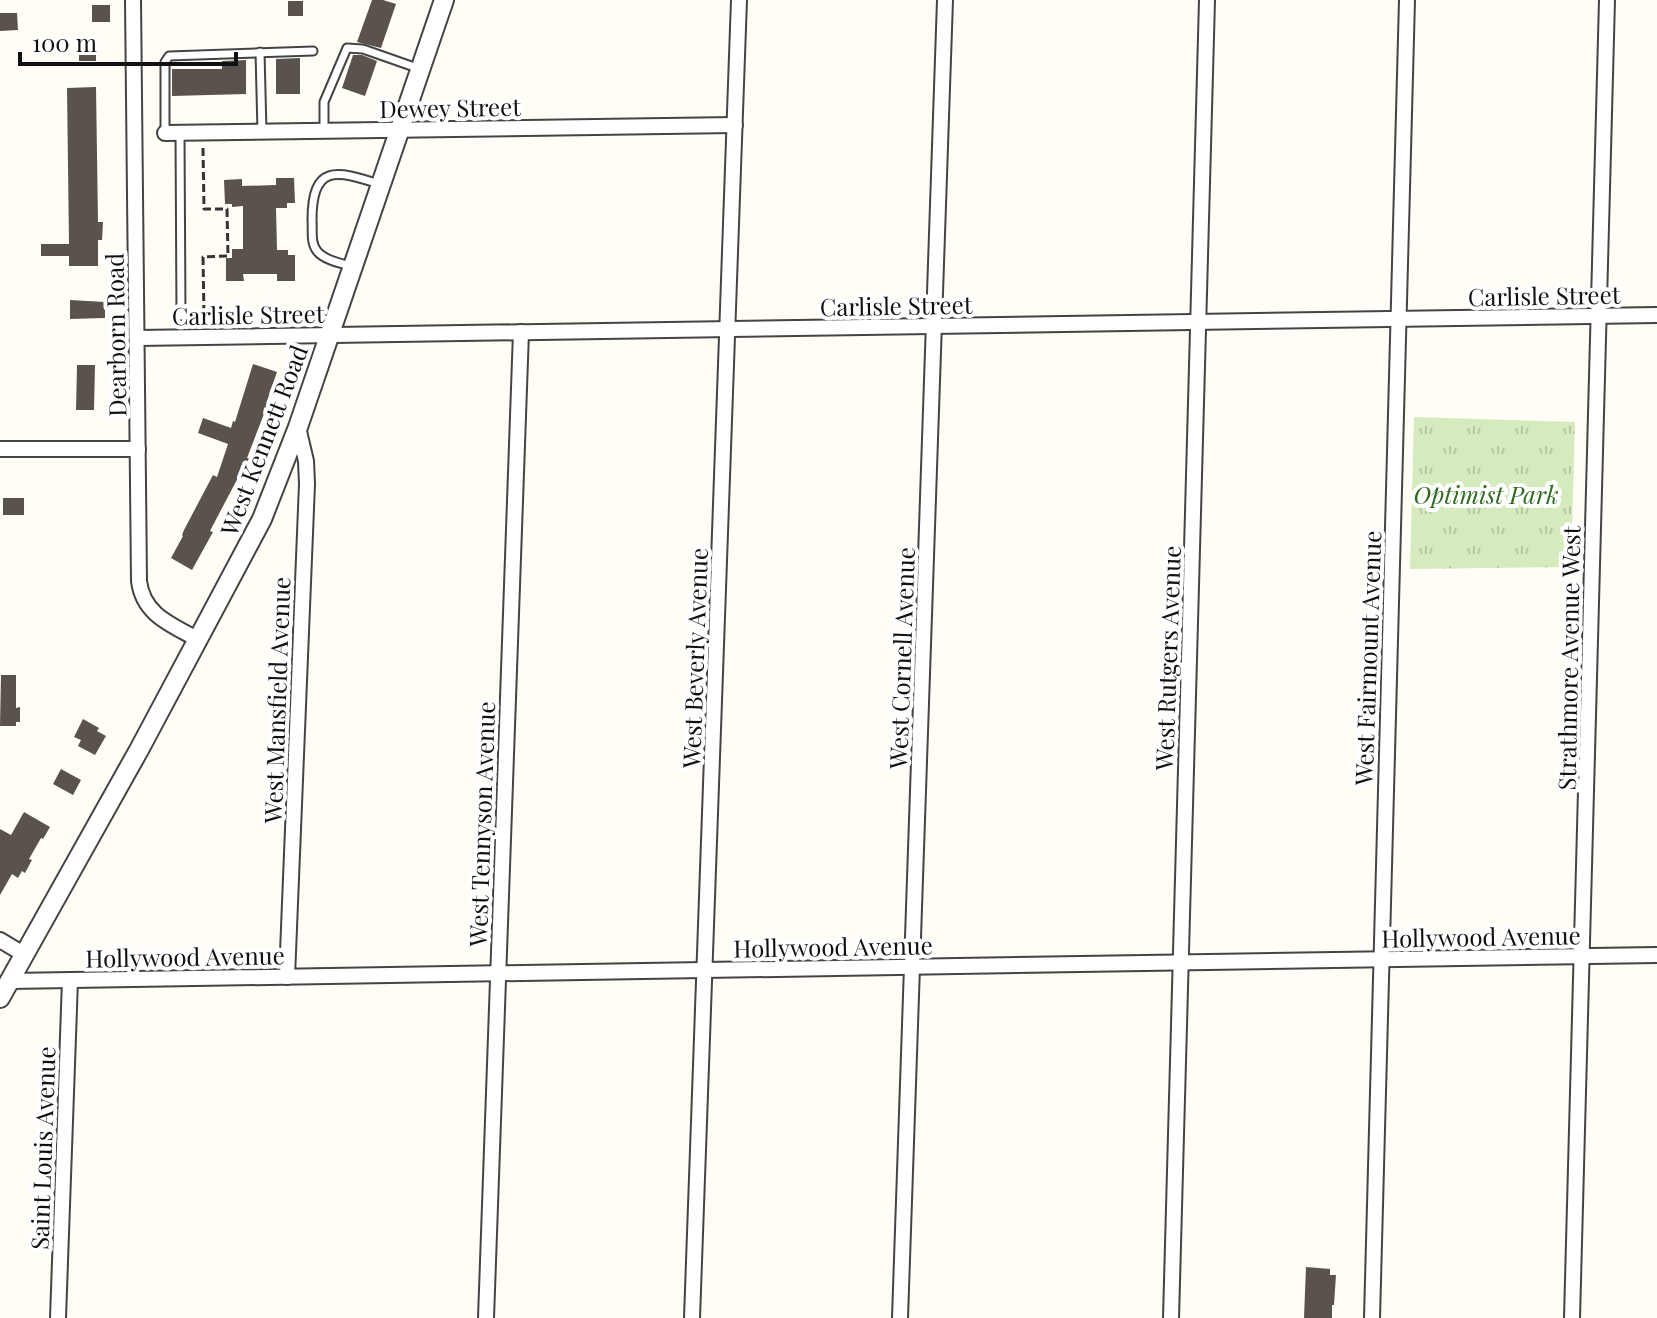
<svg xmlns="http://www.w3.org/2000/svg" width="1657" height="1318" font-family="'Playfair Display',serif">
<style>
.park{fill:url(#park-tufts)}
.building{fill:#5a524d}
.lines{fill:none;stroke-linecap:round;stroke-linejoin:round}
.service-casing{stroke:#444;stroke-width:11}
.minor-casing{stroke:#444;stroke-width:18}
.tertiary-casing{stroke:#444;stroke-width:22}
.path{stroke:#333;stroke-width:3;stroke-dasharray:8 4;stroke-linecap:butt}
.service{stroke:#fff;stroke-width:7}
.minor{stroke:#fff;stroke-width:14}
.tertiary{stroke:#fff;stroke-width:18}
.labels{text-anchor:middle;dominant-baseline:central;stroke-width:8;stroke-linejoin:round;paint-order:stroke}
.street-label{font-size:24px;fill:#111;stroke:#fff}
.park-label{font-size:24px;font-style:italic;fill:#2f6b1f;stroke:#fff}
</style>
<defs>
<pattern id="park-tufts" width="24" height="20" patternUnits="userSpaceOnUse" patternTransform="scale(2)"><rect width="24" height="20" fill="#d5ebbd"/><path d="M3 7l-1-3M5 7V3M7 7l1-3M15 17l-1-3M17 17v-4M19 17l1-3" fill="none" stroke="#b6c8a1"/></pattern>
</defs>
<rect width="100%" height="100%" fill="#fffdf5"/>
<polygon class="park" points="1414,417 1575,422 1571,567 1410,569"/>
<g class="building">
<polygon points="372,0 383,0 396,4 381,48 357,42"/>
<rect x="288" y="1" width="15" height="15"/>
<rect x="92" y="5" width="18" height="17"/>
<polygon points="0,13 17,13 18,30 0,31"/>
<rect x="79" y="43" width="17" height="18"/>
<polygon points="353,55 362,55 377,61 365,96 342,88"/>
<polygon points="300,58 300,94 276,94 276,59"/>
<polygon points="246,60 246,94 172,96 172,69 222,69 222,61"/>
<polygon points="96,87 98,222 103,222 102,240 98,240 98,266 69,266 69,256 41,256 41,244 69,244 67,88"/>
<polygon points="276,178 294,178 295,203 287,203 287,208 276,208 277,250 288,250 288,255 295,255 295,281 277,281 277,274 243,274 244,281 226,281 226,258 232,258 232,249 243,249 243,206 232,207 232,204 225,204 224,180 242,179 242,186 276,185"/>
<polygon points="70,300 105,302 105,318 70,319"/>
<polygon points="253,364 277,372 267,401 269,401 247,458 249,458 243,475 240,474 221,510 210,531 213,532 192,570 171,558 183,536 182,535 184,530 213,475 217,477 228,444 198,433 203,418 231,428 233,421 235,422"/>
<polygon points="77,365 95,365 94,410 76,410"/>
<rect x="3" y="498" width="21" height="17"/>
<polygon points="1,675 16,675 16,708 20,707 20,722 16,722 16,726 0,726"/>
<polygon points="83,719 99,728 97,731 106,736 95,755 78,746 81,740 74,737"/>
<polygon points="61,769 81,780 73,795 53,784"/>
<polygon points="24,812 50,827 43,839 41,838 29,859 32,860 25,873 22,871 18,878 12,874 0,895 0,829 11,835"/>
<polygon points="1306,1267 1330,1269 1330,1275 1336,1275 1334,1305 1332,1305 1332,1318 1304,1318"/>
</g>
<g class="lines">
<defs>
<g id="service">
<polyline points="260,52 262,132"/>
<polyline points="324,131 324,102 347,48 363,49 420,69"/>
<polyline points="165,133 165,62 169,56 313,51"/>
<polyline points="180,133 181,316"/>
<path d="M351,266C340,263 324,260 317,251C310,242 313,230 312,220C312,164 336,170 379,184"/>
</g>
<g id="minor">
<path d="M133,0L139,581C143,615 172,625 199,640"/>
<polyline points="165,133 735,125"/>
<polyline points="137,338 1657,315"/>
<polyline points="0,449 138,449"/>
<polyline points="0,940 25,955"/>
<polyline points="287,977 307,484 306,461 298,427"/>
<polyline points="10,981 1657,955"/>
<polyline points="58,1318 70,980"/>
<polyline points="486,1318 521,332"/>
<polyline points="692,1318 739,0"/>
<polyline points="900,1318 945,0"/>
<polyline points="1171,1318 1207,0"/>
<polyline points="1372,1318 1407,0"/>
<polyline points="1572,1318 1607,0"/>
</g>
<polyline id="tertiary" points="0,998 140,748 262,519 298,427 444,0"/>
</defs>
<use href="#service" class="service-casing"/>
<use href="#minor" class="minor-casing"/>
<use href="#tertiary" class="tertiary-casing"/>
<polyline class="path" points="203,148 204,209 227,209 228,256 203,257 204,317"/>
<use href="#service" class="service"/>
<use href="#minor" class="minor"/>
<use href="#tertiary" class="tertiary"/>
</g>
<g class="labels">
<g class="street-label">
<text transform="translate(450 107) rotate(-1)">Dewey Street</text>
<text transform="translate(1544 295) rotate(-1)">Carlisle Street</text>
<text transform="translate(896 305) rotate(-1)">Carlisle Street</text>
<text transform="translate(248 314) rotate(-1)">Carlisle Street</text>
<text transform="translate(115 335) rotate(-91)">Dearborn Road</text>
<text transform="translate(263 440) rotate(-69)">West Kennett Road</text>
<text transform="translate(694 658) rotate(-88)">West Beverly Avenue</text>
<text transform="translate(901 658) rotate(-88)">West Cornell Avenue</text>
<text transform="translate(1167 658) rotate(-88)">West Rutgers Avenue</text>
<text transform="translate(1367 658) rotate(-88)">West Fairmount Avenue</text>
<text transform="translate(1568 658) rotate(-89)">Strathmore Avenue West</text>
<text transform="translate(276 700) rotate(-88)">West Mansfield Avenue</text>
<text transform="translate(481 824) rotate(-88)">West Tennyson Avenue</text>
<text transform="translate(1481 936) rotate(-1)">Hollywood Avenue</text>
<text transform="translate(833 946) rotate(-1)">Hollywood Avenue</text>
<text transform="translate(185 956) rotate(-1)">Hollywood Avenue</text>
<text transform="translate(42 1148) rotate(-88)">Saint Louis Avenue</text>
</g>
<g class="park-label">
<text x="1486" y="494">Optimist Park</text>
</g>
</g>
<path d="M20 52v12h216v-12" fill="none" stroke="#111111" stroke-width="4"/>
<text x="32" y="52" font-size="24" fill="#111111" stroke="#ffffff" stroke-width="6" paint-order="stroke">100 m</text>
</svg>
